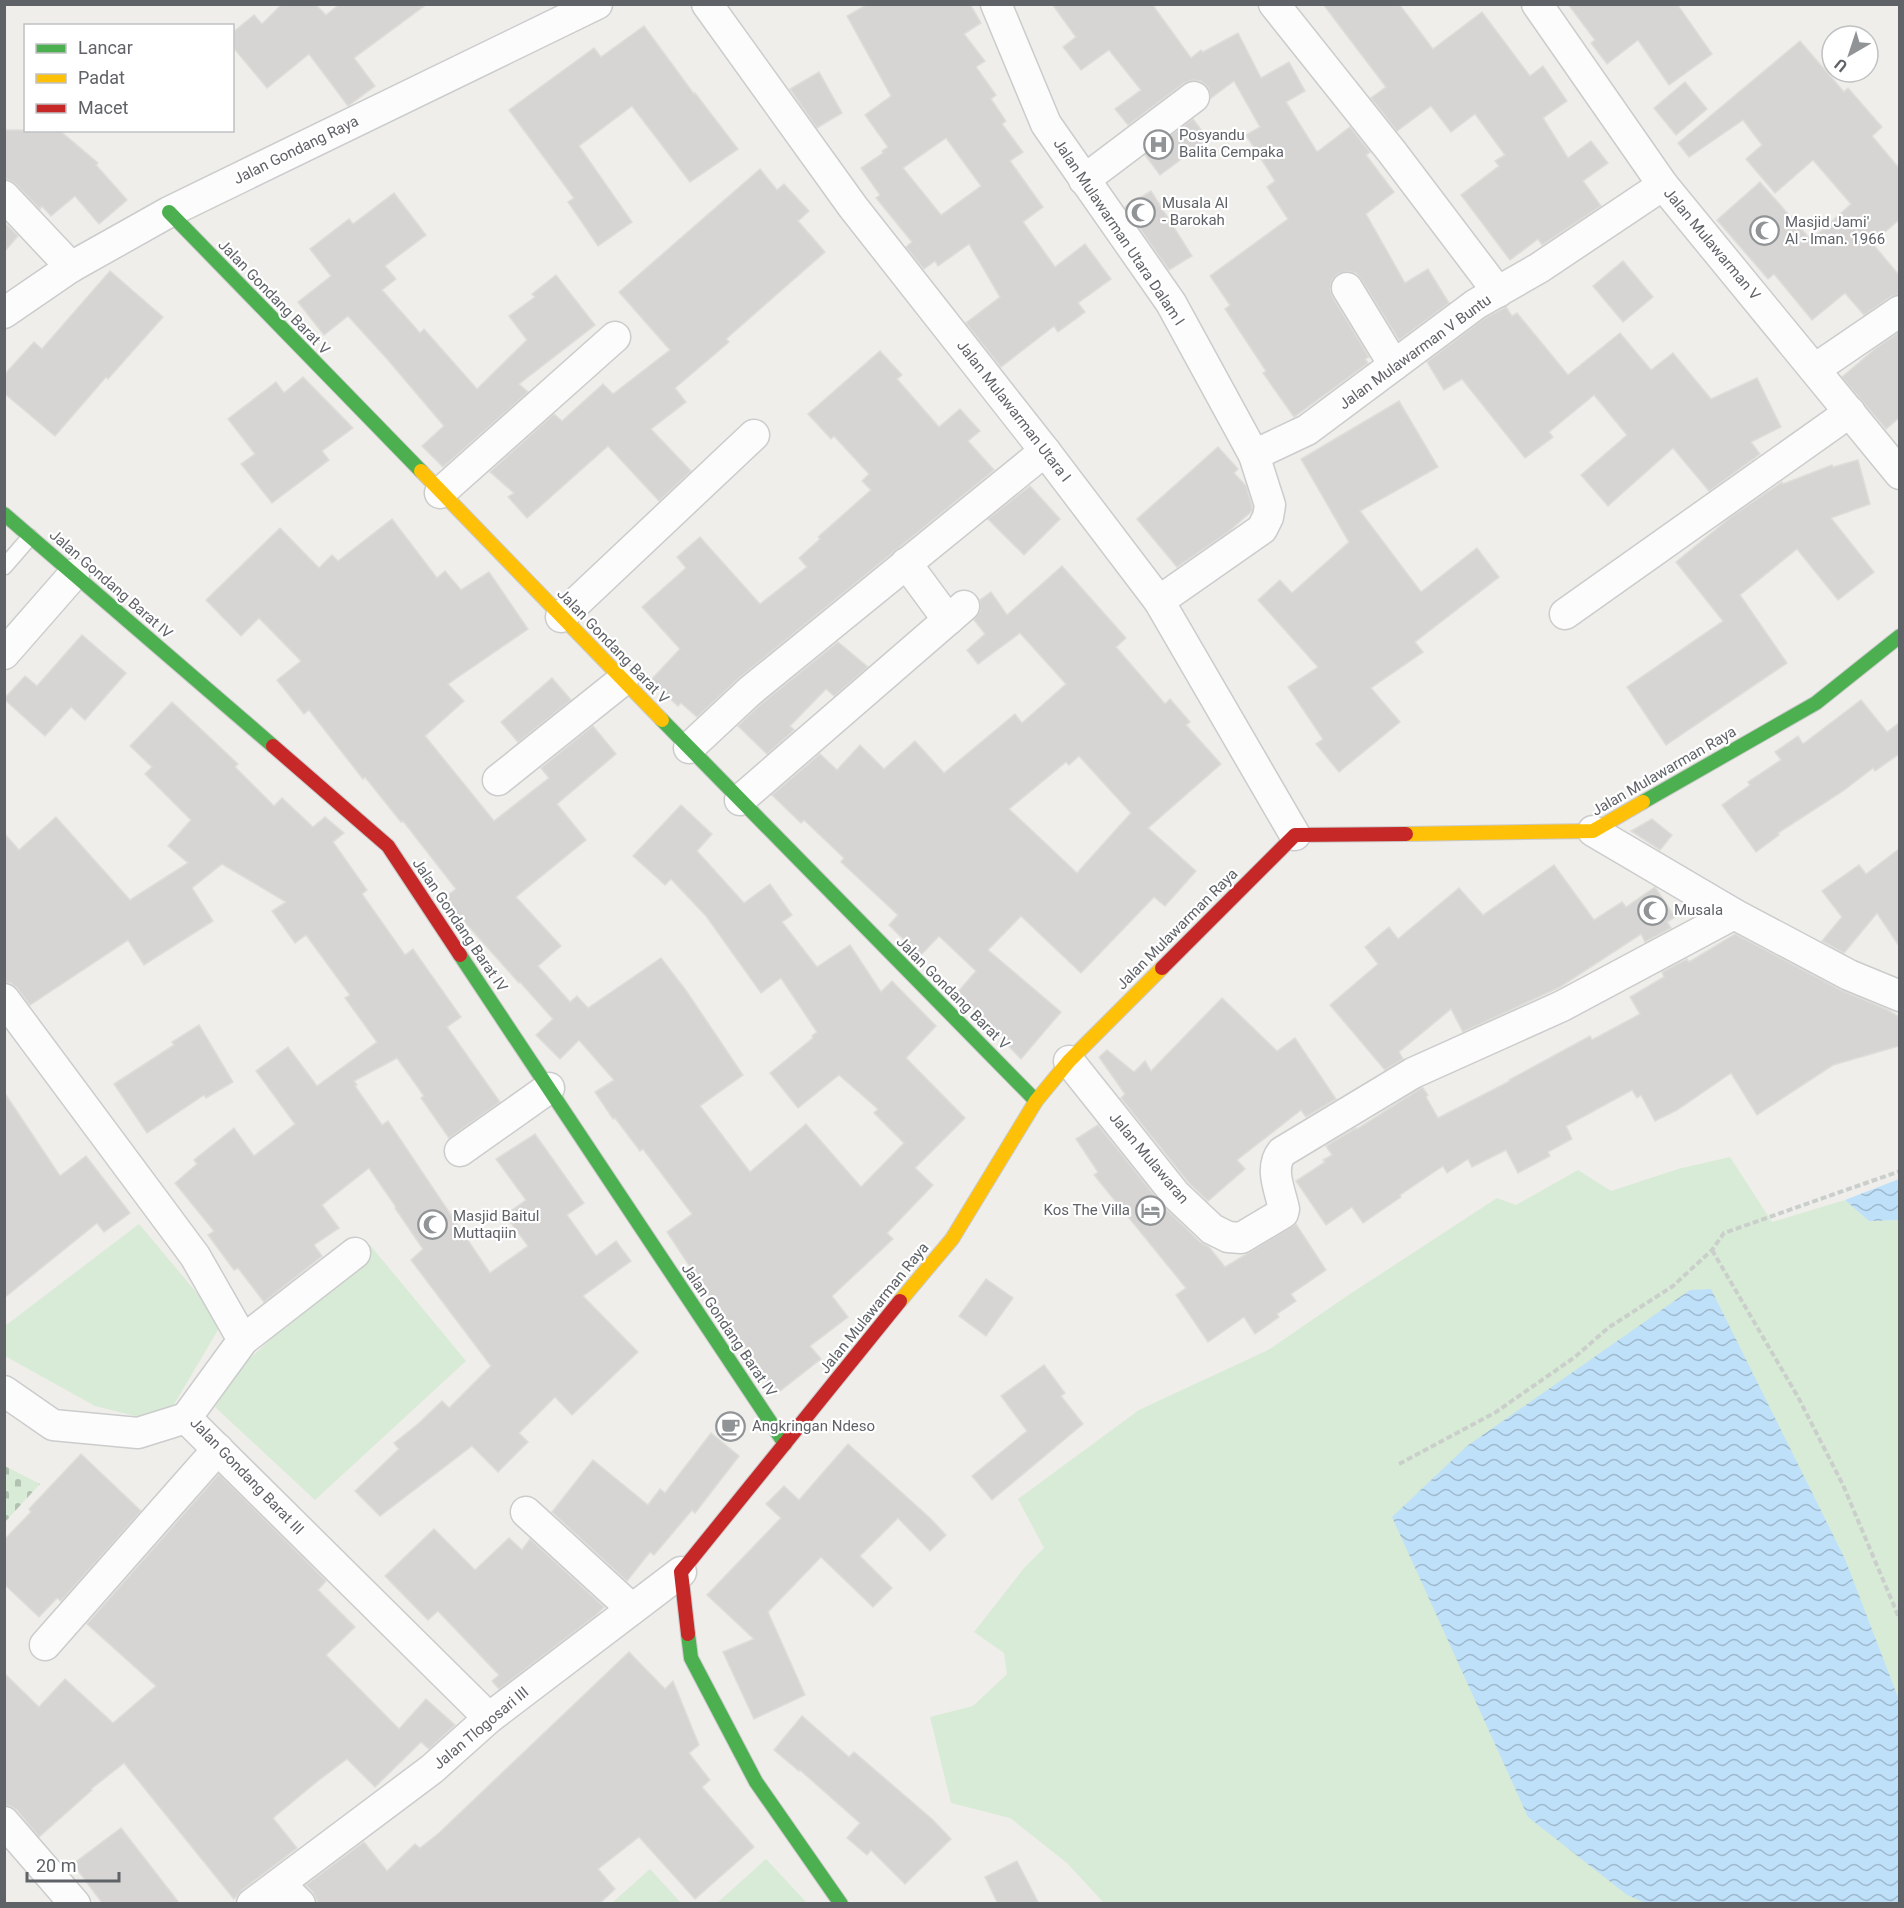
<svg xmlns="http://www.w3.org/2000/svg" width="1904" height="1908" font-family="Roboto,sans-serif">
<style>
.grass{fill:#d8ebd6}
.cemetery{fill:url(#cemetery-stones)}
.water{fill:url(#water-waves)}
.building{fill:#d6d5d3;stroke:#deddd9;stroke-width:1.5;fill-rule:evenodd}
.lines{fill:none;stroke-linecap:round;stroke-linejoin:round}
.lane-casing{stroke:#cbcccc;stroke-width:18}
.street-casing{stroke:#cbcccc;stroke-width:33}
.fast-casing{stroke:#cacacb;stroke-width:16}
.slow-casing{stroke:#cacacb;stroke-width:16}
.jam-casing{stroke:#cacacb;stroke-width:16}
.path{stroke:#cacfcc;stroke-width:4;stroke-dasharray:6 3;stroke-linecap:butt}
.lane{stroke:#fdfcfc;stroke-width:15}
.street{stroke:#fdfcfc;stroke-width:30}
.fast{stroke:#4caf50;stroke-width:14}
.slow{stroke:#ffc107;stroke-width:14}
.jam{stroke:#c62828;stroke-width:14}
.labels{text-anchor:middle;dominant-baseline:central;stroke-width:4.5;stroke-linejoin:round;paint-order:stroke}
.poi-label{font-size:15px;fill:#5f6368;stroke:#fff;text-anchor:start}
.street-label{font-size:15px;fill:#5f6368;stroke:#fff}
</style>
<defs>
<pattern id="cemetery-stones" width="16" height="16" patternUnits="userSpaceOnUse" patternTransform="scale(1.5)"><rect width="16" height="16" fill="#d8ebd6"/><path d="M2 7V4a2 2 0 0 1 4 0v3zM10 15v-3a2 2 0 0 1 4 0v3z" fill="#b2c2b1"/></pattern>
<pattern id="water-waves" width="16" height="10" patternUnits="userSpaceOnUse" patternTransform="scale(1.5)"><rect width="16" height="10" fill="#bfe0f9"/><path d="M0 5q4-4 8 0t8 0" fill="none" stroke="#9eb9cd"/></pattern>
</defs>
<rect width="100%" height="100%" fill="#efeeea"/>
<g class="grass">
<polygon points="1730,1157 1772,1222 1845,1200 1869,1221 1899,1220 1899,1903 1104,1903 1067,1863 1010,1818 951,1803 930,1717 973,1706 1007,1674 1004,1653 974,1632 1024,1568 1044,1548 1018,1499 1139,1410 1268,1350 1350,1294 1497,1198 1516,1205 1578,1170 1611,1191 1678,1169"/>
<polygon points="139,1224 222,1323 163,1423 95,1406 5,1356 5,1326"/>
<polygon points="370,1245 466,1361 315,1500 215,1407 241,1367"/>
<polygon points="766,1859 807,1903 717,1903"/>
<polygon points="650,1869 681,1903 612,1903"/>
</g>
<polygon class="cemetery" points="5,1466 40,1484 5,1522 4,1522"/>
<g class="water">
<polygon points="1899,1179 1899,1220 1869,1221 1845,1200"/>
<polygon points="1711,1289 1845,1559 1899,1700 1899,1903 1648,1904 1627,1895 1528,1817 1392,1517 1467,1446 1690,1290"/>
</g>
<g class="building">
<polygon points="282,4 315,4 326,15 340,4 427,4 354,58 375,86 348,106 309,54 267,88 232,46 232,33 254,15 262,24"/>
<path d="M868,4H970L981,23L964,34L985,61L976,67L996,95L991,99L1006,121L1002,124L1023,152L1010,161L1043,207L1023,222L1055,267L1085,244L1111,279L1078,303L1085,312L1058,332L1054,326L1001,367L966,323L1000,297L969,244L938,266L935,261L924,269L906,247L912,242L876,198L880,195L861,168L883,153L882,151L888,147L865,115L891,96L847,16ZM946,138L981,186L941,215L903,168Z"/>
<polygon points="1052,4 1152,4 1191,58 1201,50 1203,52 1238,33 1261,78 1289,62 1305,91 1286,102 1317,152 1350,127 1370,152 1366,155 1394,192 1366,214 1405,283 1428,269 1449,303 1399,340 1361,279 1356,273 1347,271 1338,274 1332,280 1330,289 1332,296 1369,357 1365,359 1368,363 1294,417 1263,373 1266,371 1225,309 1230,305 1210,276 1288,219 1267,187 1275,181 1246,135 1260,127 1234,81 1211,98 1208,87 1201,81 1192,80 1184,83 1128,125 1115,109 1141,90 1109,50 1081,70 1063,47 1076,37"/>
<polygon points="1323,4 1399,4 1433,49 1482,12 1530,76 1543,66 1567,101 1543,118 1568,158 1591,141 1608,163 1583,181 1601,206 1542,245 1538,239 1510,260 1461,195 1499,166 1495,161 1505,155 1475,114 1451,132 1431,106 1397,131 1371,98 1386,87"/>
<polygon points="1568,4 1677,4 1712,54 1669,85 1638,40 1607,64 1591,43 1595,40"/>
<polygon points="644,26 694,94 695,93 738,149 690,182 632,106 579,146 632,222 598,246 568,202 574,198 509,110 594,48 601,57"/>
<polygon points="1800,41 1844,92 1848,88 1882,127 1872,136 1899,168 1899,220 1872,243 1899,275 1899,294 1890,297 1864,315 1845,293 1812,320 1774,274 1768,279 1717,220 1760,182 1811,240 1851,204 1813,160 1775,193 1746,159 1762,145 1743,120 1689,157 1678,143"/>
<polygon points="819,72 842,113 817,128 790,89"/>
<polygon points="1685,82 1707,109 1676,135 1654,108"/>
<polygon points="1193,119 1208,139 1160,175 1145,155"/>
<polygon points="4,130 59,130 98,163 96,165 127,200 99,224 75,196 51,216 42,206 40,209 16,184 9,180 4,179"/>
<polygon points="760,169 777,190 784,184 809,211 798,221 825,252 726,339 729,342 675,388 686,402 651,429 691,471 659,501 608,446 527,518 508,497 514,493 490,472 554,414 562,421 603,384 613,394 670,350 619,292"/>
<polygon points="1151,191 1192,256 1169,270 1125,207"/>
<polygon points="394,193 426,235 385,266 396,279 382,290 420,333 424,329 477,389 527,340 509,316 535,297 532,294 556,275 595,325 519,384 528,392 443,467 422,446 444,426 388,360 348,316 324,335 298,302 331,276 310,249 349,219 353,224"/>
<polygon points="4,222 18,236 4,252"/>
<polygon points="1623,261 1653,297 1623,322 1593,286"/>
<polygon points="110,271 163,317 108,379 106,377 55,436 4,393 4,375 34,342 42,349"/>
<polygon points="1506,307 1512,316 1517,313 1568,375 1620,333 1651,370 1673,353 1711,399 1757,378 1781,427 1751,442 1760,454 1709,491 1673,448 1608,506 1581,475 1627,435 1594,395 1549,432 1553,437 1525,458 1462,379 1444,390 1427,362 1485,318"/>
<polygon points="1899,332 1899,418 1886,429 1842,377 1875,349"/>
<polygon points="880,351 902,375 897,379 939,427 960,409 980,431 968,441 994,470 739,678 697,717 681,703 678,706 650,681 680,649 642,607 686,568 677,557 700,537 760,604 807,567 799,558 820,539 818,537 871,490 862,481 869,474 834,436 831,439 808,414"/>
<polygon points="303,377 353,428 322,451 329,460 272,503 241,464 255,454 228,419 276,382 284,393"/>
<polygon points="1399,401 1438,467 1360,511 1421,592 1477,548 1499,577 1415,642 1423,652 1371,688 1400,722 1339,772 1316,744 1323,739 1288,687 1318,667 1258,600 1280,580 1292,593 1349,542 1301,459"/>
<polygon points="1218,447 1238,469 1234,473 1246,486 1252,506 1252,511 1228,532 1177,567 1137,519"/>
<polygon points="1858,460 1870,504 1831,518 1874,572 1838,600 1797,549 1740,595 1787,663 1666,745 1627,687 1723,621 1676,562 1731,517 1782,482 1783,484 1832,465 1833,467"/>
<polygon points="1030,486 1060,519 1024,555 988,519"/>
<polygon points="392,519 437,578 445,571 461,590 489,572 528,629 448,684 464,701 425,736 494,821 549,778 541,768 593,726 616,754 557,804 586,840 516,897 561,946 538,966 570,1002 577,996 588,1008 661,958 685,989 743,1075 700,1106 750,1172 806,1124 861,1187 904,1143 874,1113 878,1109 839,1075 798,1108 770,1073 813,1038 812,1036 817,1032 781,978 761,993 706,916 671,879 665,885 633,856 681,805 712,834 697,851 744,903 770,884 792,915 782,922 817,967 850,945 881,992 892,981 936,1026 906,1058 965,1118 915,1168 933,1185 887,1233 893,1239 832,1296 848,1317 810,1346 821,1359 775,1395 667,1232 692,1214 643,1149 640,1151 615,1118 613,1119 595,1092 614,1080 579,1040 560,1059 536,1035 553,1019 520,982 519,983 461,918 459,919 445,897 456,889 403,821 401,822 365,777 363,779 309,710 304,714 277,680 301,661 259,618 241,636 206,600 280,528 319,568 332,555 338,561"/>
<path d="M1062,566L1126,638L1116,647L1165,704L1170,699L1190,722L1186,725L1221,764L1148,828L1196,871L1165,906L1154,897L1081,973L1021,916L988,950L1061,1012L1021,1059L957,993L976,971L939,936L920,956L889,925L898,915L841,862L844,858L804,820L801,823L772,795L820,754L837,770L860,745L884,769L915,741L944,773L1015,714L1022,723L1066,684L1020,633L978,664L967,650L985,634L974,620L980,611V600L991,592L1007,615ZM1079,756L1131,813L1077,873L1009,809L1066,762L1069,765Z"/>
<polygon points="82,635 126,673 85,720 71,707 45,736 4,699 25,676 37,686"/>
<polygon points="838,642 868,667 834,696 826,689 790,726 794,730 767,754 738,726 761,704"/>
<polygon points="552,678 571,700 518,742 501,722"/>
<polygon points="1861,700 1887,732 1899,723 1899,754 1875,771 1873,768 1843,791 1778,833 1779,835 1756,852 1722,805 1750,785 1748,782 1781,760 1775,752 1798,736 1803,744"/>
<polygon points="172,702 238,764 235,767 274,806 282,798 313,827 325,817 344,833 333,842 367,890 362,894 405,955 413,949 461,1017 447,1027 500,1102 449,1138 421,1098 424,1096 397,1058 354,1081 357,1085 355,1086 382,1125 388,1121 490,1273 528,1246 505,1215 526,1200 496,1159 535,1134 584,1203 567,1215 596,1256 616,1241 631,1261 583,1296 638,1352 572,1415 555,1397 519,1433 528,1442 498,1472 472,1446 380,1516 355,1491 399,1449 394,1443 418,1424 442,1401 449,1408 491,1366 411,1260 423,1249 395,1208 396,1207 369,1168 322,1205 339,1228 314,1245 322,1256 264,1302 238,1268 234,1270 208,1235 214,1231 175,1183 197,1164 194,1160 234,1128 254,1156 295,1124 256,1071 288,1047 317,1086 377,1042 345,998 350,995 306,935 295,943 272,911 286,902 222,864 192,888 213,921 144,965 128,940 30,1005 17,988 11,983 4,982 4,833 19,850 56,817 130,900 188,863 168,846 191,820 145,774 152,767 130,746"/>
<polygon points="1652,819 1672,835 1660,850 1631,831"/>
<polygon points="1899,849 1899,946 1877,913 1844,953 1822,941 1842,917 1822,891 1859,865 1866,874"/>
<polygon points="1554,865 1594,920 1622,902 1626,907 1655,887 1675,917 1667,922 1671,928 1645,942 1641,934 1560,987 1463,1032 1451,1009 1399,1052 1403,1059 1385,1070 1330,1005 1378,964 1365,947 1389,927 1398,939 1459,888 1483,915"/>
<polygon points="1735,934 1841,990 1888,1010 1899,1017 1899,1046 1833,1065 1757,1115 1731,1073 1677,1110 1655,1121 1641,1095 1637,1098 1632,1090 1566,1126 1572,1139 1548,1152 1550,1156 1518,1173 1506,1150 1472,1167 1468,1159 1447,1173 1443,1166 1400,1195 1401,1197 1363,1223 1352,1207 1326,1225 1296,1181 1325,1162 1323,1160 1332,1155 1326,1146 1356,1128 1357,1129 1421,1088 1423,1088 1428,1095 1426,1097 1438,1118 1510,1081 1509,1080 1590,1036 1592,1040 1640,1014 1630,997 1664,977 1662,972 1687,959 1689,962"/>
<polygon points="1222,998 1277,1051 1295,1038 1336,1099 1306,1117 1301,1110 1237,1160 1245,1169 1208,1201 1189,1183 1121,1098 1125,1094 1099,1057 1107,1050 1134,1072 1145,1061 1151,1071"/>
<polygon points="199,1025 233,1082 206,1098 204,1095 147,1133 114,1084 174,1045 172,1042"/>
<polygon points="4,1092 60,1176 86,1156 130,1213 104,1232 97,1223 4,1298"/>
<polygon points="1098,1125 1163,1206 1200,1242 1209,1247 1225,1267 1296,1224 1326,1270 1291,1294 1296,1301 1277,1314 1279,1317 1255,1334 1244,1317 1208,1342 1176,1295 1186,1288 1094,1175 1098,1172 1076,1139"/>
<polygon points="986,1279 1013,1298 986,1336 959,1316"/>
<polygon points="1044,1365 1065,1393 1061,1396 1083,1424 992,1500 972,1476 1027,1431 1001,1396"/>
<polygon points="711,1433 739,1456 695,1513 692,1510 654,1555 650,1552 627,1581 552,1512 593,1460 648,1505 660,1489 665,1493"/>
<polygon points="848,1444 931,1519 946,1535 930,1551 898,1518 860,1556 892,1588 873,1607 821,1557 768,1612 805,1695 754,1719 723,1652 754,1639 707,1595 781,1518 766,1504 784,1486 799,1500"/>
<polygon points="81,1454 141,1511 61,1601 57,1598 39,1617 4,1584 4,1540 31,1512 29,1509"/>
<polygon points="219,1474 326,1581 318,1590 355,1627 326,1655 399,1729 426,1699 455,1725 429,1749 421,1742 375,1787 347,1759 319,1780 273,1818 297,1848 242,1890 234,1899 124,1763 91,1789 92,1790 39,1837 17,1810 10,1806 4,1805 4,1673 39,1707 65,1679 113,1723 156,1686 87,1624"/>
<polygon points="434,1529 475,1570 509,1538 522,1550 530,1539 604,1607 596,1615 499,1689 492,1681 499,1675 438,1611 428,1620 385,1576"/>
<polygon points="629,1652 665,1689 673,1681 699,1745 689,1753 710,1780 702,1787 754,1847 695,1899 639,1837 598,1869 615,1889 599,1904 319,1904 313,1892 306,1885 364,1842 387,1871 415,1844 420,1848 439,1833"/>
<polygon points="802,1716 849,1757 854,1752 933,1820 951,1839 905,1884 871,1850 867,1855 847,1838 860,1823 800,1770 799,1771 774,1750"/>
<polygon points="121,1828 180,1904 103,1904 73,1864"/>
<polygon points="1017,1861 1039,1904 998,1904 985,1877"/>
</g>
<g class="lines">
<defs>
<polyline id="lane" points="4,567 30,537"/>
<g id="street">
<polyline points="707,4 853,207 1045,451 1159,601 1295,835"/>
<polyline points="996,4 1046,124 1171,303 1254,455 1270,505 1268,517 1262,529 1159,601"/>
<polyline points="1274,4 1392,152 1498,292"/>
<polyline points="1537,4 1663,185 1900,474"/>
<polyline points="1084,180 1194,97"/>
<polyline points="4,196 71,267"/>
<polyline points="1347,288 1394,365"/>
<polyline points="4,313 71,267 169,212 597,4"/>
<polyline points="1815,369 1900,311"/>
<polyline points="1254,455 1307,430 1476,304 1539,268 1663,185"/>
<polyline points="440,493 615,337"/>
<polyline points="906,563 948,620"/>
<polyline points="1565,614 1850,412"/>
<polyline points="561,617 754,435"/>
<polyline points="4,654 74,574"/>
<polyline points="689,748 750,691 1045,451"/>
<polyline points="498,780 623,680"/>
<polyline points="740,800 964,606"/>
<polyline points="1593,831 1734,914 1849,975 1900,996"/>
<polyline points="4,999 195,1256 243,1340 186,1418"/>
<path d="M1069,1061L1176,1195L1212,1229L1228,1237L1241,1238L1283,1213L1284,1209C1280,1190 1269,1168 1282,1152L1413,1073L1562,1006L1734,914"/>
<polyline points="460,1151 549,1088"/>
<polyline points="243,1340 355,1253"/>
<polyline points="4,1391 53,1425 138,1433 186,1418"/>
<polyline points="186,1418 489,1718"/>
<polyline points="526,1512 632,1609"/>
<polyline points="45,1645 218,1449"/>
<polyline points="4,1822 75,1904"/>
<polyline points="280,1884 300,1904"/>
<polyline points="252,1904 432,1769 489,1718 681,1572"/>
</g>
<g id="fast">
<polyline points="169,212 421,471"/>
<polyline points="4,514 273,746"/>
<polyline points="662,720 1036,1101"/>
<polyline points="1643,802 1816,703 1900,636"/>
<polyline points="460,955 785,1444"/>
<polyline points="688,1634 691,1658 756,1782 841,1904"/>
</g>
<g id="slow">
<polyline points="421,471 662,720"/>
<polyline points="1406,834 1593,831 1643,802"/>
<polyline points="900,1301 952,1239 1036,1101 1069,1061 1162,968"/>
</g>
<g id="jam">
<polyline points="273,746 388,846 460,955"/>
<polyline points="1162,968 1295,835 1406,834"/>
<polyline points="688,1634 681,1572 900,1301"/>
</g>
</defs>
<use href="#lane" class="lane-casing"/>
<use href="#street" class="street-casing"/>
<use href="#fast" class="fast-casing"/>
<use href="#slow" class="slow-casing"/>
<use href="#jam" class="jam-casing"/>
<g class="path">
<polyline points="1712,1250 1798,1397 1843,1485 1900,1620"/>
<polyline points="1399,1464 1496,1412 1575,1357 1608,1328 1673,1286 1712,1250 1724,1233 1900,1171"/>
</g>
<use href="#lane" class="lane"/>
<use href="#street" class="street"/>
<use href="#fast" class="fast"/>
<use href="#slow" class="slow"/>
<use href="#jam" class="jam"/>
</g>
<defs>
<symbol id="hospital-ring" viewBox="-11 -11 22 22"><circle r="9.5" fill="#fff" stroke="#919496" stroke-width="1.5"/><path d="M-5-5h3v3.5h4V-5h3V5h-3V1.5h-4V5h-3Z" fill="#919496"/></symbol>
<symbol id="mosque-ring" viewBox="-11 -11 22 22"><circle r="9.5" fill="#fff" stroke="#919496" stroke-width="1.5"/><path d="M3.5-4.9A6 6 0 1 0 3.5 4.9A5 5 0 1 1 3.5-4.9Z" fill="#919496"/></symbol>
<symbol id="hotel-ring" viewBox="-11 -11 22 22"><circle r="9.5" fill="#fff" stroke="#919496" stroke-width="1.5"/><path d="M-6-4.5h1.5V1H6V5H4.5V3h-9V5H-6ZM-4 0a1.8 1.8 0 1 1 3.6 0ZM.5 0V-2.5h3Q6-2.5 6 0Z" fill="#919496"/></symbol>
<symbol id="cafe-ring" viewBox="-11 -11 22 22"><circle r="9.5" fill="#fff" stroke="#919496" stroke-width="1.5"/><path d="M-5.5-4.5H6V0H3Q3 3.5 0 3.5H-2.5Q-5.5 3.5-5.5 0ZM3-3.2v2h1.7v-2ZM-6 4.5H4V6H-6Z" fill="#919496"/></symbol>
</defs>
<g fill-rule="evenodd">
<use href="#hospital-ring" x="1142" y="128" width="33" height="33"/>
<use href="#mosque-ring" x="1124" y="196" width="33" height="33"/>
<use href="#mosque-ring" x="1748" y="214" width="33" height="33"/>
<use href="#mosque-ring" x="1636" y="894" width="33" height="33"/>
<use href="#hotel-ring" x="1134" y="1194" width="33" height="33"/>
<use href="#mosque-ring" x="416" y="1208" width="33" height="33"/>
<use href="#cafe-ring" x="714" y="1410" width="33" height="33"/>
</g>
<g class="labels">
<g class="poi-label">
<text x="1179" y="135">Posyandu<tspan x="1179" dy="17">Balita Cempaka</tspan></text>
<text x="1162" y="203">Musala Al<tspan x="1162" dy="17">- Barokah</tspan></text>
<text x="1785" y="222">Masjid Jami'<tspan x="1785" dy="17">Al - Iman. 1966</tspan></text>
<text x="1674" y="910">Musala</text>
<text x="1130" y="1210" text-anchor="end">Kos The Villa</text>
<text x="453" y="1216">Masjid Baitul<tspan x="453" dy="17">Muttaqiin</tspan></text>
<text x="752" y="1426">Angkringan Ndeso</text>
</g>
<g class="street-label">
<text transform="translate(296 150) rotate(-26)">Jalan Gondang Raya</text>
<text transform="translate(1119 232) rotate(56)">Jalan Mulawarman Utara Dalam I</text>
<text transform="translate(1712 244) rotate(50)">Jalan Mulawarman V</text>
<text transform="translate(274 297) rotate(46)">Jalan Gondang Barat V</text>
<text transform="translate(1415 352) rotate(-36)">Jalan Mulawarman V Buntu</text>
<text transform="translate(1014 411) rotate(52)">Jalan Mulawarman Utara I</text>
<text transform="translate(111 584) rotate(41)">Jalan Gondang Barat IV</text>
<text transform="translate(613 646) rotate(46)">Jalan Gondang Barat V</text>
<text transform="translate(1664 771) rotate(-30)">Jalan Mulawarman Raya</text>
<text transform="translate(460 925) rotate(56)">Jalan Gondang Barat IV</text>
<text transform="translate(1177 929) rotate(-45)">Jalan Mulawarman Raya</text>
<text transform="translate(953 993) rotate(45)">Jalan Gondang Barat V</text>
<text transform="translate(1149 1158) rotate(50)">Jalan Mulawaran</text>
<text transform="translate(874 1308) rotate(-51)">Jalan Mulawarman Raya</text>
<text transform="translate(729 1330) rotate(56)">Jalan Gondang Barat IV</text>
<text transform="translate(247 1476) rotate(46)">Jalan Gondang Barat III</text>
<text transform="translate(481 1728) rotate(-40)">Jalan Tlogosari III</text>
</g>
</g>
<rect width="1904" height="1908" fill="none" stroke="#5f6368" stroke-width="12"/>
<rect x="24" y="24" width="210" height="108" fill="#ffffff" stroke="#bfc1c3" stroke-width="1.5"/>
<rect x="36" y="44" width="30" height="9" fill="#4caf50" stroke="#bfc1c3" stroke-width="1.5"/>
<text x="78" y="54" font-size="18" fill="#5f6368">Lancar</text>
<rect x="36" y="74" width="30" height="9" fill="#ffc107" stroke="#bfc1c3" stroke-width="1.5"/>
<text x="78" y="84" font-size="18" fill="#5f6368">Padat</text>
<rect x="36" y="104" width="30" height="9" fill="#c62828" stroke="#bfc1c3" stroke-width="1.5"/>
<text x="78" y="114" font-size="18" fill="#5f6368">Macet</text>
<g transform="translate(1850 54) rotate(219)"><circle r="28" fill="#ffffff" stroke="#bfc1c3" stroke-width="1.5"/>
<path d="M0-4.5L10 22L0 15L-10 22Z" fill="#919496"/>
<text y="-9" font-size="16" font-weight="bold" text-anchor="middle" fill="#5f6368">U</text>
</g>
<path d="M27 1872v9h92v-9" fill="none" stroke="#5f6368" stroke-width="3"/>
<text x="36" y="1872" font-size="18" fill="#5f6368" stroke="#ffffff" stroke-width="4.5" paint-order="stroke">20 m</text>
</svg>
